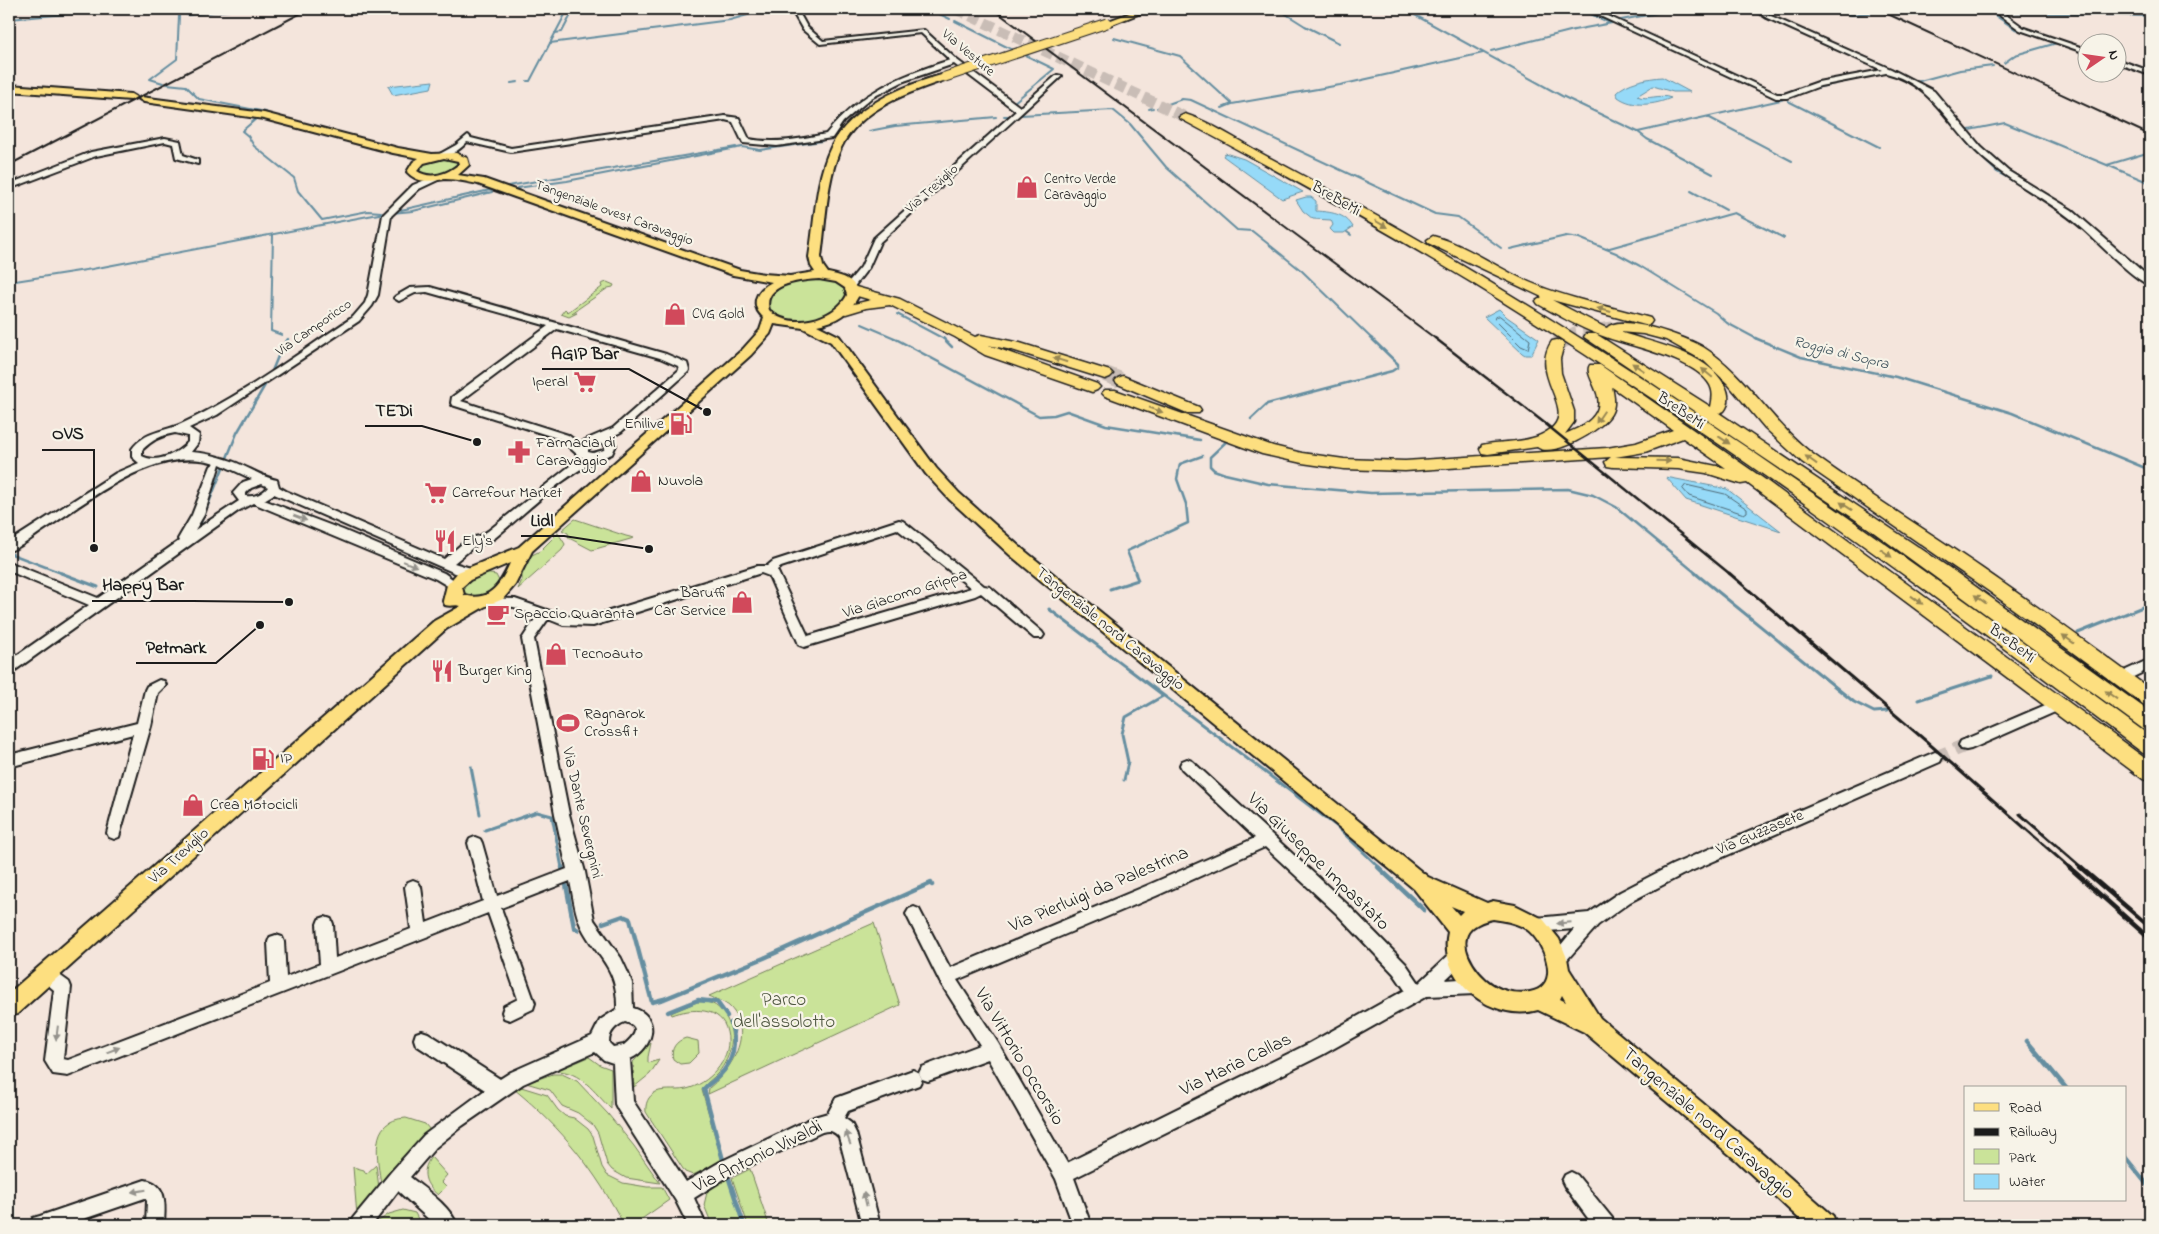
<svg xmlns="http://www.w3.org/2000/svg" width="2159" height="1234" font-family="'Indie Flower',sans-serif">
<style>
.green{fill:#cae399;stroke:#73805a}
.water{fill:#96daf8;stroke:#658ea0}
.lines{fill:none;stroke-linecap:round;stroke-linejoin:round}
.shore{stroke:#4d6874;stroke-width:1}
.stream-far3{stroke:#658ea0;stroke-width:2}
.stream-far2{stroke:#658ea0;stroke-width:2.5}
.stream-far1{stroke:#658ea0;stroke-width:3}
.stream{stroke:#658ea0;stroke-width:4.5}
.minor-tunnel{stroke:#c9bdb6;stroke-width:14;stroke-dasharray:14 7;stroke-linecap:butt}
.highway-tunnel-far2{stroke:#c9bdb6;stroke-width:11;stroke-dasharray:11 5;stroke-linecap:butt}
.highway-tunnel-far1{stroke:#c9bdb6;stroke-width:13;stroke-dasharray:13 6;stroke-linecap:butt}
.highway-tunnel{stroke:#c9bdb6;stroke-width:16;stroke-dasharray:16 8;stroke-linecap:butt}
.minor-casing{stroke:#1c1c1c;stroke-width:4}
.major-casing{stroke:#1c1c1c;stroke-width:4}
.highway-casing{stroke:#1c1c1c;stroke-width:3}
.minor{fill:#f7f3e8;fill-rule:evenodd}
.major{fill:#fddf80;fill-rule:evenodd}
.highway{fill:#fddf80;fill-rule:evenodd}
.rail-far3{stroke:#1c1c1c;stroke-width:2}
.rail-far2{stroke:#1c1c1c;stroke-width:2.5}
.rail-far1{stroke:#1c1c1c;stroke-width:3}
.rail{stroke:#1c1c1c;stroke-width:4.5}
.major-bridge-casing{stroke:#1c1c1c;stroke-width:11;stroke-linecap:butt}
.major-bridge{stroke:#fddf80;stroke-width:9}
.oneway{fill:#988753}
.oneway2{fill:#94928c}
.labels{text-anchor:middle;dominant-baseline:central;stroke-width:4.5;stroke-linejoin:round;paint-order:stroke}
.far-street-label{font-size:14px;fill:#1c1c1c;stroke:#f7f3e8}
.far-poi-label{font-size:14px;fill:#1c1c1c;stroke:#f7f3e8;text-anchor:start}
.far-water-label{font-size:15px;font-style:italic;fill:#41555e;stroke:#f7f3e8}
.street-label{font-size:16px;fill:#1c1c1c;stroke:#f7f3e8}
.poi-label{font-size:16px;fill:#1c1c1c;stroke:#f7f3e8;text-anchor:start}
.near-street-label{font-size:19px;fill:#1c1c1c;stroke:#f7f3e8}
.near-park-label{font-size:19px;fill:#505842;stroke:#f7f3e8}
.leader{fill:none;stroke:#1c1c1c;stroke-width:2}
.callout-dot{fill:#1c1c1c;stroke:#f7f3e8;stroke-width:2}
.callout-label{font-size:18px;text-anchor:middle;font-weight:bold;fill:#1c1c1c;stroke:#f7f3e8;stroke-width:4.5;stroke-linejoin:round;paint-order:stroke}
</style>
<rect width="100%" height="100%" fill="#f4e5dc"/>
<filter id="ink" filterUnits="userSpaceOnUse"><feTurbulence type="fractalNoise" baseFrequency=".02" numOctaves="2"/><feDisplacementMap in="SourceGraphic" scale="10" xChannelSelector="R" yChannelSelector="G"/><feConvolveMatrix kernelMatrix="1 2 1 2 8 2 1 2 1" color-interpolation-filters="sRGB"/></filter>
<g filter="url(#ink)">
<g class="green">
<path d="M444,157L456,160L457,166C447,174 427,179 417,170L423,162Z"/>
<path d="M809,278C825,280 839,279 848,293L841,308C819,318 791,329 770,310L768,299L780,286Z"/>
<polygon points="607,282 614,285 613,287 608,288 572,313 577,313 569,317 561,314 565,309 568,312 602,287 601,284"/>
<polygon points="575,519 626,536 634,538 592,550 569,538 568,533 562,530"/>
<polygon points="558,533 565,544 562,550 518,589 522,580 522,571 528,557 540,551"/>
<path d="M484,573L496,575L500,583C491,593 481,601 467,595L463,590L466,583Z"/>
<path d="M874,923L900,1005L708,1094L709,1088C731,1070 755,1033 730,1007C725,1002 715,999 709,996Z"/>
<path d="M697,1002C709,1001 717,1004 724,1014C737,1033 732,1056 718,1073C713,1079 705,1083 702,1090L722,1161L693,1175L685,1172L646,1112C645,1104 648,1096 656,1092C666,1088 679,1092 690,1088C713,1081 733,1056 727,1032C722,1006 691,1008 672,1015L671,1013Z"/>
<path d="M686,1038L698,1041L699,1053L689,1063L680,1064L673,1059C670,1049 676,1041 686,1038Z"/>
<polygon points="651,1043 648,1057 648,1063 659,1060 650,1074 634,1087 633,1062"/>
<path d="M589,1057L600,1065L611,1069V1109C594,1092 581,1071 556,1071Z"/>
<polygon points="553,1074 562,1074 577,1081 608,1114 634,1146 660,1183 626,1178 612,1170 607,1164 598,1133 593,1125 578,1113 562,1106 550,1090 526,1083"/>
<path d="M518,1086L547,1095L558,1110L565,1116L574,1118L588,1129L593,1136L602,1167L607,1175L623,1183L647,1187H662L669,1200L633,1225H624C595,1170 563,1129 514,1089Z"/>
<path d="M406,1118L425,1124L430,1130L415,1144L381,1185C378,1159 367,1120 406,1118Z"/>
<path d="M431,1157L447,1175L441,1182L446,1187L438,1195C425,1185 420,1172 431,1157Z"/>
<polygon points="376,1165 379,1188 357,1216 353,1167 364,1170 366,1174"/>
<polygon points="750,1169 769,1225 748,1225 732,1178"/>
<polygon points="724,1177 725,1180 728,1178 743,1225 712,1225 704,1205 708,1188"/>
<polygon points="403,1210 415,1213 421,1225 373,1225 389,1214"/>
</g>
<g class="water">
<path d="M1662,77L1690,92H1673L1653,86L1637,96C1648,101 1659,93 1671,98C1655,105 1633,108 1618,97L1616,93C1626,82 1648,78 1662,77Z"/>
<polygon points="433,81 431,88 393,95 388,86"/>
<polygon points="1225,153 1244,159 1303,192 1282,199 1223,156"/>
<path d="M1306,197H1311L1316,201V211C1330,212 1345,213 1353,227L1344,233H1334L1330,229L1333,225L1331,220L1313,219L1303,211L1296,200Z"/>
<polygon points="1499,309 1507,317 1539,339 1531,355 1525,355 1522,353 1484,317"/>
<polygon points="1666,477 1727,489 1781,531 1686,500"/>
</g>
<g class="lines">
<g class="shore">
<polygon points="1500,316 1530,340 1528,349 1521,346 1495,320 1496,317"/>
<polygon points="1686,485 1725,494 1747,509 1747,512 1744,514 1689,496 1683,489"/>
</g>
<g class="stream-far3">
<polyline points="176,9 177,14"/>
<polyline points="798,9 800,9"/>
<polyline points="929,9 950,19"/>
<polyline points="1278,9 1305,26 1339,43"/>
<polyline points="1404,9 1562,96 1638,132 1647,139 1713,174"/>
<polyline points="1580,9 1610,23"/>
<polyline points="1833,9 1851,15 1877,12"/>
<polyline points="1887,11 1894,10"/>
<polyline points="1994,12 1992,12 1993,14 2015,29 2057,43 2015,55 2004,63"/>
<polyline points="2004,12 2150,16"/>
<polyline points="187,15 239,9"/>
<polyline points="9,19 125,9"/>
<polyline points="955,21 1015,51"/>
<polyline points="1616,21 1668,11 1662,9"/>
<polyline points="555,33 562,32 574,9"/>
<polyline points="1114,38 1180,56 1232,104"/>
<polyline points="550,43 730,20 751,14 793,9"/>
<polyline points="1491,51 1574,30 1612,23"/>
<polyline points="527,81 530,81 568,9"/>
<polyline points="1916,82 1960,70 1993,66"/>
<polyline points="163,83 150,79 177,59 179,16"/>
<polyline points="511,83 518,82"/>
<polyline points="167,84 186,86 199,99 266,112 264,113"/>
<polyline points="1788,101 1879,147"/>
<polyline points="1013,103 1054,69 1021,53"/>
<polyline points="1157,108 1182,99 1191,100 1435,214 1458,217 1501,248"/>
<polyline points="1222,108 1232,104 1340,85 1483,53"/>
<polyline points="1149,109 1153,108"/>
<polyline points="1021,115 1113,110 1130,124 1166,167 1237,230 1252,231 1302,271 1372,339"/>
<polyline points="1004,116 1009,116"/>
<polyline points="1708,117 1792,161"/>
<polyline points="257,118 242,131 248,136 254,146 294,178 298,191 322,220 368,211 381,212"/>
<polyline points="869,131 895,126 996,117"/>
<polyline points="1958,131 1971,148"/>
<polyline points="1964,131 2005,123 2107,165 2150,152"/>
<polyline points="1638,132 1781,100 1807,90 1885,73"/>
<polyline points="1975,151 1997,172 2024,187"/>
<polyline points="2107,165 2150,183"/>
<polyline points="508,186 736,147"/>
<polyline points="517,188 567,181 742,147 760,150 822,141"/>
<polyline points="1691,191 1726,210"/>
<polyline points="401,210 490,190"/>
<polyline points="391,213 413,211 492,192"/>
<polyline points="2073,220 2100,244"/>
<polyline points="1347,232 1351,235"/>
<polyline points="273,235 271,331 282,335"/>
<polyline points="1510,249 1566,236 1579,238 1616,253 1640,266 1716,313 1727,323 1757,339"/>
<polyline points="1606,249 1734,213 1784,238"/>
<polyline points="2136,277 2150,286"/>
<polyline points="9,282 92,269 384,213"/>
<polyline points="897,314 944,339"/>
<polyline points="862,324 897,339"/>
</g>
<g class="stream-far2">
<polyline points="894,338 1039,416 1054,415 1067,411 1106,425 1200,440"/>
<polyline points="943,338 952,347"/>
<polyline points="1755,338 1801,357 1896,377 2012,413 2150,470"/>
<polyline points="272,371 281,349 288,339"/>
<polyline points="1251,419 1267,404 1392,371 1398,367 1398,364 1371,338"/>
<polyline points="1229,439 1210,457 1210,466 1214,470 1225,474 1268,484 1371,493 1568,489 1593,495 1616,507 1697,574"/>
<polyline points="200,525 237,433 268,380"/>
<polyline points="9,553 64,574"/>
<polyline points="1136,574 1127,551 1188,523 1186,504 1177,479 1180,464 1202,456"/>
</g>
<g class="stream-far1">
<polyline points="61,573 98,587"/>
<polyline points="1695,573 1854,702 1874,712 1887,711"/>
<polyline points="1110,589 1138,580 1135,573"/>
<polyline points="1049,609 1335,825 1380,868"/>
<polyline points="2078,633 2150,604"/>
<polyline points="1918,700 1992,676"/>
<polyline points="471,767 480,814"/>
<polyline points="1124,780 1128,762 1122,734 1126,717 1163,696"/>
<polyline points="485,830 537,812 552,816 562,868"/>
</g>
<g class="stream">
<polyline points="562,867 563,873"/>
<polyline points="1378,867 1424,910"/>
<polyline points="565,879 574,927 578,930"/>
<polyline points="603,923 623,916 630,919 652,1002 664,999 764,958 931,883 932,885"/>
<polyline points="668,1012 698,1000 717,1002 727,1016"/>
<polyline points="2027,1041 2066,1088"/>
<polyline points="2125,1157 2150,1188"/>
<path d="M723,1160L704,1089C708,1084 714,1081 719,1076C734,1061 737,1042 731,1023"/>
<polyline points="729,1179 744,1225"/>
</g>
<g class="minor-tunnel">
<polyline points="2053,707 2126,675"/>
<polyline points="1935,758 1966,745"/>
</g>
<polyline class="highway-tunnel-far2" points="956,9 1185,117"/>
<polyline class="highway-tunnel-far1" points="1565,339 1575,333 1613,328"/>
<g class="highway-tunnel">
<polyline points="1557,344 1567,338"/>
<polyline points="1105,374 1123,381"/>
</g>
<defs>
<g id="minor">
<path d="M791,9H797L807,27L823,41L924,30L957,60L1020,107L1057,75L1062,76L880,242L869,267L853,288H847L845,286L861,267L874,238L1016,111L954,64L904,81L871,98L843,122L832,138L777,146L743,143L733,122L725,120L511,152L467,142C461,149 445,161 436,156L456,145L468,135L471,138L511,148L725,116L739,118L749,139C775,144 801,139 826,134C860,92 900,76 950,60L921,33L820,44L803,30Z"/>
<path d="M1585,9H1593L1777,94H1784L1818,82L1882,70L1767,18L1753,9H1760L1771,16L1891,69L1934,91L1981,147L2008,171L2072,210L2150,278V285C2135,281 2097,241 2083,229C2050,199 2008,183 1976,151C1947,122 1929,83 1886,73L1820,86L1788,98H1776Z"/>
<polygon points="1991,9 1998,9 2024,28 2086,49 2086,53 2020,30"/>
<polygon points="2116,59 2150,71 2150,75 2116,63"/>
<polygon points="165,138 180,141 183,155 198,160 198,164 176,158 173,144 165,142 96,156 9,189 9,184 91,152"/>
<path d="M435,176L439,178L438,180L419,189L391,216L378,295L372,306L359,321L217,415L189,428L199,435L198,443L191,452C207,453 222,457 237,463C251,469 263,477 277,480L279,487L286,491L444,559L469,538L480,536L488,531L571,465L584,458L579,456L560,439L452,405L451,403L452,397L548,326L427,292L415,293L399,301L394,298L396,296L410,288L430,287L666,354L687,363L689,370L688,372L621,432L609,438L616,445L612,454C569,469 531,508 496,537L487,543L476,545L454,563L474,569L476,572L474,575L470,576L455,573L274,494L264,500L343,530L444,573L461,585L459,588H451L436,579L253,503L238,511L14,671L9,673V661L89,605L9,571V562L98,598L179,541L178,539L192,515L211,466L215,463C155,445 93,498 45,529C34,536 22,547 9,551V542L116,473L139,463L132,457V449C145,431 163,432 181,424C242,396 297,354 353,317L365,303L368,295L383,215L413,185ZM557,329L660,358L678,366L679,370L613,428L585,440L580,444L568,435L461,401ZM175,433L188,436V442C177,454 157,464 142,456V450C152,440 162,435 175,433ZM602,443L606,445L604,450L593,453L588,452V450L592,445ZM220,464L252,479L243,482L233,493L239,501L195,530L204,515ZM262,484L268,487C262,494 255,497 246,496L245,494L251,488Z"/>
<path d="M899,520L903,521L984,586L990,587L1042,632L1044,635L1042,638H1034L981,593L975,596L804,647L799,645L798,642L769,576L761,573L593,626L563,625L548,619L534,639L569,814L585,872L594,920L621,958L628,973L632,983L633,1008C663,1017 652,1050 630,1059L633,1101L686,1182L720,1162L814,1117L828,1113L836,1098L913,1070L919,1073L922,1079L919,1085L848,1111L844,1118L851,1123L856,1133L880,1225H862L839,1137C834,1131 830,1130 822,1132L732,1174L694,1198L706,1225H688L676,1201L618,1110L615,1104L613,1063L604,1060L595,1052L523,1084L462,1126L436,1147L410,1177C426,1190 450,1206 457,1225H435L398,1191L372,1225H351L353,1218L391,1172L424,1135L485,1090L416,1045L414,1039L416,1033L422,1031L428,1033L500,1079L511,1072L592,1036L600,1020L617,1009C618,966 598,960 581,926C575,913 573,896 570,881L501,908L535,1003L533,1009L510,1020L504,1018L502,1012L504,1006L518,999L488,913L68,1076L53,1074L45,1061L54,990L41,979L39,974L41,969L47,966L69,982L71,987L63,1059L68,1060L270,983L268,942L270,937L276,935L282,937L284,942L286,977L320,964L317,924L319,919L325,917L331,919L333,924L335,958L411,929L405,887L408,882L413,880L418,882L421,887L426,923L483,901L468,843L470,839L475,837L480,839L482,843L497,896L567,869L555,814L522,639L537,616L514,607L482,604L480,601L482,598L515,599L564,616H593L757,566H767L773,561ZM897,529L971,588L808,636L777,570L781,567ZM625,1022C643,1027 633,1037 624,1045L613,1047L609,1043C609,1032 615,1026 625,1022Z"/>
<polygon points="2150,659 2150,669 2131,678 2126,676 2124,673 2126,670"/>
<polygon points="159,680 164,681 166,685 158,693 151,726 119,837 114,839 109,837 107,833 133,734 9,767 9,755 137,723 145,690 147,686"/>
<polygon points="2050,703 2055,704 2057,708 2055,712 1971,749 1966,750 1961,749 1959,745 1961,741"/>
<polygon points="1935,752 1940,754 1942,758 1940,762 1682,875 1630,902 1598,925 1565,962 1559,964 1553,962 1551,957 1574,929 1536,932 1530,930 1528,925 1530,920 1536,918 1589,913 1620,892 1672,865"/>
<path d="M1187,759L1192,761L1347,904L1406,964L1419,983L1451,953L1457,951L1463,953L1465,958L1463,963L1445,980L1476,978L1482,981L1484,986L1482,991L1476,994L1427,996L1322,1055L1074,1178L1091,1225H1073L1056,1179L988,1059L928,1081L922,1079L919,1073L922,1067L980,1045L940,982L906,914L909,909L914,907L919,909L950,968L1146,886L1255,838L1182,769L1180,765L1182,761ZM1265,847L1337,914L1394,974L1405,990L1310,1043L1067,1163L998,1043L957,980L1156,896Z"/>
<polygon points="1571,1172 1577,1175 1612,1218 1614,1225 1593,1225 1565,1187 1562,1181 1565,1175"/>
<path d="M145,1180C168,1184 165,1206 164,1225H146L147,1201L145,1198L66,1225H31L33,1218L40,1216Z"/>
</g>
<g id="major">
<polygon points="1140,9 1151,9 1110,25 1103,23"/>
<path d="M945,74L950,77L948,79C910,92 860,108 841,148C826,180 826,222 821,257L823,266L828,273C843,276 855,279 859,295C850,313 836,322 817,325L839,336L936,468L959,493L1020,547L1428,877L1487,903L1493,901L1515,905L1543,919L1559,939L1567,958L1569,969L1600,1018L1752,1144L1833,1216L1836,1225H1806L1736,1160L1584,1032L1538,1010C1493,1023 1437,981 1448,932L1414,889L1010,555L949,499L926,474L831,342L803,328L774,324L770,334L751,355L532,551L515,585L503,599L484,607L446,629L17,1014L9,1017V993L434,621L461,606C455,604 451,607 445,605L443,601L447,585L458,572L519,547L743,349L760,330L764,318C749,305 756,290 772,282L733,275L478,184C468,182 455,179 445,179C431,181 418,184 407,172L413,162L419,158L393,153L264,119L144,102L139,99L141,97L264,113L398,148L432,154L456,153L467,158L469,165L458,175L484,179L740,270L764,274L790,276L815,272L811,266L809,257C815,222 815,180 831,147C851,107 903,85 945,74ZM444,158L458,161L459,164C448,174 430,180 417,171L424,163ZM819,279L836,282L845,288L847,295C835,320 789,331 769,310C762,284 800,280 819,279ZM510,563C501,583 490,603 464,595L462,587L470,580ZM1451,906L1463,911L1459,915ZM1493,919C1506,921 1519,923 1529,931C1545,945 1562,986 1530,992C1519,994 1503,992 1493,985C1475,974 1450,938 1478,924C1483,921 1488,920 1493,919ZM1562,995L1566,1002L1560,999Z"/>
<polygon points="9,85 131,94 136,97 131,100 9,91"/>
</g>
<g id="highway">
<path d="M1185,114C1210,122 1234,138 1257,151C1311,180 1365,209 1419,240C1673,388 1913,561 2150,736V755L2143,753C1926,588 1706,427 1474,284C1378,226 1280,172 1181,119L1179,117Z"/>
<path d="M1433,236C1467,245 1497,268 1529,282C1568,299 1610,306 1650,318L1652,321L1650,324L1645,325L1552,300L1604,327L1607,328C1619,312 1689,338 1703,347C1746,374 1772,424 1814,455C1876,500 1941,539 2003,583C2052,617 2101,653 2150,689V707L2143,704L1990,592L1802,462L1765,428L1728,384L1704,361L1666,340L1643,334L1620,332C1654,344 1706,351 1725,386C1729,393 1730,404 1724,411L1719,413L1951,569L2150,712V731L2143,729L1868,528L1584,337L1586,334H1596L1711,407C1713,397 1714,390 1708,382C1690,357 1628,346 1600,335C1578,327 1558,315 1538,304L1536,301L1542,297L1428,243L1427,240Z"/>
<polygon points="852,286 900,299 975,337 981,335 1020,343 1110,371 1113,374 1110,377 1105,379 1012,350 988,345 1097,384 1100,387 1097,390 1092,392 985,355 955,337 890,305 866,308 846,314 841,313 839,310 841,307 871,300 847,293 845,290 847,287"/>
<path d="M1557,340L1562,341L1564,344L1560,359L1561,373L1574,411V422L1565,434C1629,410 1580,379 1590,365H1600L1764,479L2150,762V781L2143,779L1747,483L1741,484L1706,473L1678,469L1613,467L1607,466L1605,462L1611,457L1405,471L1344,469L1302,463L1262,454L1105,396L1102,393L1105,390H1115L1273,446L1302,453L1344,459L1405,461L1607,448L1636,443L1673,430L1612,387C1614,396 1616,405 1611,414C1602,430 1553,459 1537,447L1488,454L1482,453L1480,449L1482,445C1500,441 1519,443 1536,437C1591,416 1525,380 1552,341ZM1683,438L1726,468L1678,458L1615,457L1645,452Z"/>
<polygon points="1123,376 1199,407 1201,410 1199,413 1187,413 1118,384 1115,381 1118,378"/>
</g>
</defs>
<use href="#minor" class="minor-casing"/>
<use href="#major" class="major-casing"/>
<use href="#highway" class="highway-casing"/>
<use href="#minor" class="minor"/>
<use href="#major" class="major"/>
<use href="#highway" class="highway"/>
<g class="rail-far3">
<polyline points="993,9 1436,339"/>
<polyline points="1877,9 2150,135"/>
<polyline points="9,165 309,9"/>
</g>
<polyline class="rail-far2" points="1435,338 1542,421 1730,574"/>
<g class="rail-far1">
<polyline points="1729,573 1926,741 2070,868"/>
<polyline points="2020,814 2082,868"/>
</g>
<g class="rail">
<polyline points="2069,867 2150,939"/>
<polyline points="2080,867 2150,927"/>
</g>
<defs>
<polyline id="major-bridge" points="945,77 1107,23"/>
</defs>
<use href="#major-bridge" class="major-bridge-casing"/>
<use href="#major-bridge" class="major-bridge"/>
</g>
<defs><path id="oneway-solid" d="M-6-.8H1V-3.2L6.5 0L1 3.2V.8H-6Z" transform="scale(1.25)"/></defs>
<g class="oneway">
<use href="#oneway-solid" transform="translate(1381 224) rotate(30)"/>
<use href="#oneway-solid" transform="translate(1604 310) rotate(-165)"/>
<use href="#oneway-solid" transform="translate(1060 360) rotate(-162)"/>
<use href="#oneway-solid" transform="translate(1638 367) rotate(-147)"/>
<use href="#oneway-solid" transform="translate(1707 373) rotate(-140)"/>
<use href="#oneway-solid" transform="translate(1156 410) rotate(20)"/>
<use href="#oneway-solid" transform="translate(1600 417) rotate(124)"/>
<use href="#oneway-solid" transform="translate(1724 440) rotate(34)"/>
<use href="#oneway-solid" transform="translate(1811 460) rotate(-144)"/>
<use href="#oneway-solid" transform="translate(1664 461) rotate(1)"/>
<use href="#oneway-solid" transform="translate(1846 506) rotate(-146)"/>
<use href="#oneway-solid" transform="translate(1886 553) rotate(35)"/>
<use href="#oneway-solid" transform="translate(1980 599) rotate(-144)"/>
<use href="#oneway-solid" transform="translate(1917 600) rotate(36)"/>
<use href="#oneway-solid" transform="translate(2068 639) rotate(-144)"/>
<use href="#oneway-solid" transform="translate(2111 695) rotate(-144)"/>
</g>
<g class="oneway2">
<use href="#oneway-solid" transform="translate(300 518) rotate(21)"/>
<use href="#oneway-solid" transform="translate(410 564) rotate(22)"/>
<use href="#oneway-solid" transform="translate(1564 923) rotate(175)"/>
<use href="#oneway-solid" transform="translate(57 1033) rotate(97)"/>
<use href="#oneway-solid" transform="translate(113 1050) rotate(-21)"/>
<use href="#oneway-solid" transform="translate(848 1138) rotate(-110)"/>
<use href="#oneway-solid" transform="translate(139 1191) rotate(170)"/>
<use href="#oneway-solid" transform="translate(865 1199) rotate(-103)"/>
</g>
</g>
<defs>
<symbol id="shop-bare" viewBox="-9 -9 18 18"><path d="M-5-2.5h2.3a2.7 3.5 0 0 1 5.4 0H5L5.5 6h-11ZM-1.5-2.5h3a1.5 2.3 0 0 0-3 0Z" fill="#d1495b" stroke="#f7f3e8" stroke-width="2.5" paint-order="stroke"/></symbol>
<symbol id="supermarket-bare" viewBox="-9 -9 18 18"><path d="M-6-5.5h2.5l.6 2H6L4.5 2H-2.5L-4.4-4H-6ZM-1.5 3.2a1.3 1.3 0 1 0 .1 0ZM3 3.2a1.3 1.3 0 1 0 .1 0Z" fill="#d1495b" stroke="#f7f3e8" stroke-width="2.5" paint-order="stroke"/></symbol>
<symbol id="fuel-bare" viewBox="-9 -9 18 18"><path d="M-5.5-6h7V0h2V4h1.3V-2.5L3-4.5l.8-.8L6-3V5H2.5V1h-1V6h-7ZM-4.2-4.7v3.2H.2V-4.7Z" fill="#d1495b" stroke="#f7f3e8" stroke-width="2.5" paint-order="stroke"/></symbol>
<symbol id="pharmacy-bare" viewBox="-9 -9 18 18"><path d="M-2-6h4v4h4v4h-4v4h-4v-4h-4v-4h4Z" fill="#d1495b" stroke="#f7f3e8" stroke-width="2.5" paint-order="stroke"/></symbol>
<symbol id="restaurant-bare" viewBox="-9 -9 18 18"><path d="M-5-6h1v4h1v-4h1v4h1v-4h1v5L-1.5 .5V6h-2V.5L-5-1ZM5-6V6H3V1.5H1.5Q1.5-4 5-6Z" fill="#d1495b" stroke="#f7f3e8" stroke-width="2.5" paint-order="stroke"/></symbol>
<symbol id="cafe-bare" viewBox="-9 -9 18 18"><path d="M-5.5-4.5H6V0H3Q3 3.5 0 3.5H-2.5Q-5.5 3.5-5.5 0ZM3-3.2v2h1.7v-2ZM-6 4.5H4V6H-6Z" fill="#d1495b" stroke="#f7f3e8" stroke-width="2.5" paint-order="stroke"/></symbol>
<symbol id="stadium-bare" viewBox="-9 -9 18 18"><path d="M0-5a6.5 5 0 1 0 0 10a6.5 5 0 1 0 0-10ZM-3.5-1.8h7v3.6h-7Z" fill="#d1495b" stroke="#f7f3e8" stroke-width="2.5" paint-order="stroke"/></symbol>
</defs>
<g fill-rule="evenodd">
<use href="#shop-bare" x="1011" y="171" width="32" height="32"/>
<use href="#shop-bare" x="659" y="298" width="32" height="32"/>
<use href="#supermarket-bare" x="569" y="366" width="32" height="32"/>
<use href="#fuel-bare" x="665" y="408" width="32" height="32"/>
<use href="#pharmacy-bare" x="503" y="436" width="32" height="32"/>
<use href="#shop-bare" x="625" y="465" width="32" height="32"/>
<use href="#supermarket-bare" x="420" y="477" width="32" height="32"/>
<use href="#restaurant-bare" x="429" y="525" width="32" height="32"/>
<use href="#shop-bare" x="726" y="586" width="32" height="32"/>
<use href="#cafe-bare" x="482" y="598" width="32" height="32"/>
<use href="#shop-bare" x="540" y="638" width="32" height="32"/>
<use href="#restaurant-bare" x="426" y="655" width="32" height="32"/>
<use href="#stadium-bare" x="552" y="707" width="32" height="32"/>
<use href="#fuel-bare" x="247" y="743" width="32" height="32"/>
<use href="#shop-bare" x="177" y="789" width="32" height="32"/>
</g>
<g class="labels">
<g class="far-street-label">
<text transform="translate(968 53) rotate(40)">Via Vesture</text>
<text transform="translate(932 189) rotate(-42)">Via Treviglio</text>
<text transform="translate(614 213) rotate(20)">Tangenziale ovest Caravaggio</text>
<text transform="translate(314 328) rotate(-35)">Via Camporicco</text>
</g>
<g class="far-poi-label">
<text x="1044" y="179">Centro Verde<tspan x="1044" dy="16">Caravaggio</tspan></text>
<text x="692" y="314">CVG Gold</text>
</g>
<g class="far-water-label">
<text transform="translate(1841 353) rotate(14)">Roggia di Sopra</text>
</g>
<g class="street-label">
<text transform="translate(1336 199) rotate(30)">BreBeMi</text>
<text transform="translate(1681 411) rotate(34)">BreBeMi</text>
<text transform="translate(905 594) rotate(-18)">Via Giacomo Grippa</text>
<text transform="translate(1110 629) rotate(39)">Tangenziale nord Caravaggio</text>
<text transform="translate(2012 644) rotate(37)">BreBeMi</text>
<text transform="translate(582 813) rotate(77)">Via Dante Severgnini</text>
<text transform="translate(1760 833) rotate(-23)">Via Guzzasete</text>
<text transform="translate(179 856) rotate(-42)">Via Treviglio</text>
</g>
<g class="poi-label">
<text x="568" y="382" text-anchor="end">Iperal</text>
<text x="664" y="424" text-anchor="end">Enilive</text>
<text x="536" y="443">Farmacia di<tspan x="536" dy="18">Caravaggio</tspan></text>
<text x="658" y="481">Nuvola</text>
<text x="452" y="493">Carrefour Market</text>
<text x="462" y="541">Ely's</text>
<text x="726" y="593" text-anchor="end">Baruffi<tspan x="726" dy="18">Car Service</tspan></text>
<text x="514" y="614">Spaccio Quaranta</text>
<text x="572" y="654">Tecnoauto</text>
<text x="458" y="671">Burger King</text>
<text x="584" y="714">Ragnarok<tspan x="584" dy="18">Crossfit</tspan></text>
<text x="280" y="759">IP</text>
<text x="210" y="805">Crea Motocicli</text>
</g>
<g class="near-street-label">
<text transform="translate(1318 862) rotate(44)">Via Giuseppe Impastato</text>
<text transform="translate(1099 890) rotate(-23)">Via Pierluigi da Palestrina</text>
<text transform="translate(1019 1057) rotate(59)">Via Vittorio Occorsio</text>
<text transform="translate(1236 1065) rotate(-26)">Via Maria Callas</text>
<text transform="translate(1708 1124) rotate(41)">Tangenziale nord Caravaggio</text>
<text transform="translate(758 1157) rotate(-26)">Via Antonio Vivaldi</text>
</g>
<g class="near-park-label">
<text x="784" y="1000">Parco<tspan x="784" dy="22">dell'assolotto</tspan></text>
</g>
</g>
<path class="leader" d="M707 412L629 369H542M477 442L422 426H365M94 548L94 450H42M649 549L564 536H521M289 602L193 601H92M260 625L216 663H136"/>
<g class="callout-dot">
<circle cx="707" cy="412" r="5"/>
<circle cx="477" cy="442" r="5"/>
<circle cx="94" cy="548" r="5"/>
<circle cx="649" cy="549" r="5"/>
<circle cx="289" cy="602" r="5"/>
<circle cx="260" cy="625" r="5"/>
</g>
<g class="callout-label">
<text x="585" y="359">AGIP Bar</text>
<text x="394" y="416">TEDi</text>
<text x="68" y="439">OVS</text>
<text x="542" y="526">Lidl</text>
<text x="143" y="590">Happy Bar</text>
<text x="176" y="653">Petmark</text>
</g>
<rect width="2159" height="1234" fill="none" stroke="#f7f3e8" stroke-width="30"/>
<rect x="15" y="15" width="2129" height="1204" fill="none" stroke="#1c1c1c" stroke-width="2" filter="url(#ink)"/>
<rect x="1964" y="1086" width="162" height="115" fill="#f7f3e8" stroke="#9f9d96"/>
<rect x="1974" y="1103" width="25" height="8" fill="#fddf80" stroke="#9f9d96"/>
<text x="2009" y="1112" font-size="15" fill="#1c1c1c">Road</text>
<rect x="1974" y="1128" width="25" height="8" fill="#1c1c1c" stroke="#9f9d96"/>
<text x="2009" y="1136" font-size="15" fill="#1c1c1c">Railway</text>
<rect x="1974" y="1149" width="25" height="15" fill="#cae399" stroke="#9f9d96"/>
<text x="2009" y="1162" font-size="15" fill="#1c1c1c">Park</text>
<rect x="1974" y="1174" width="25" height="15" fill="#96daf8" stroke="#9f9d96"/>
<text x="2009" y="1186" font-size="15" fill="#1c1c1c">Water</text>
<g transform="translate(2102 58) rotate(77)"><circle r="24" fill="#f7f3e8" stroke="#9f9d96"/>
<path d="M0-4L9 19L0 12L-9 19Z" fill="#d1495b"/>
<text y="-8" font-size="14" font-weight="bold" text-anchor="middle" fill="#1c1c1c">N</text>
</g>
</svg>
